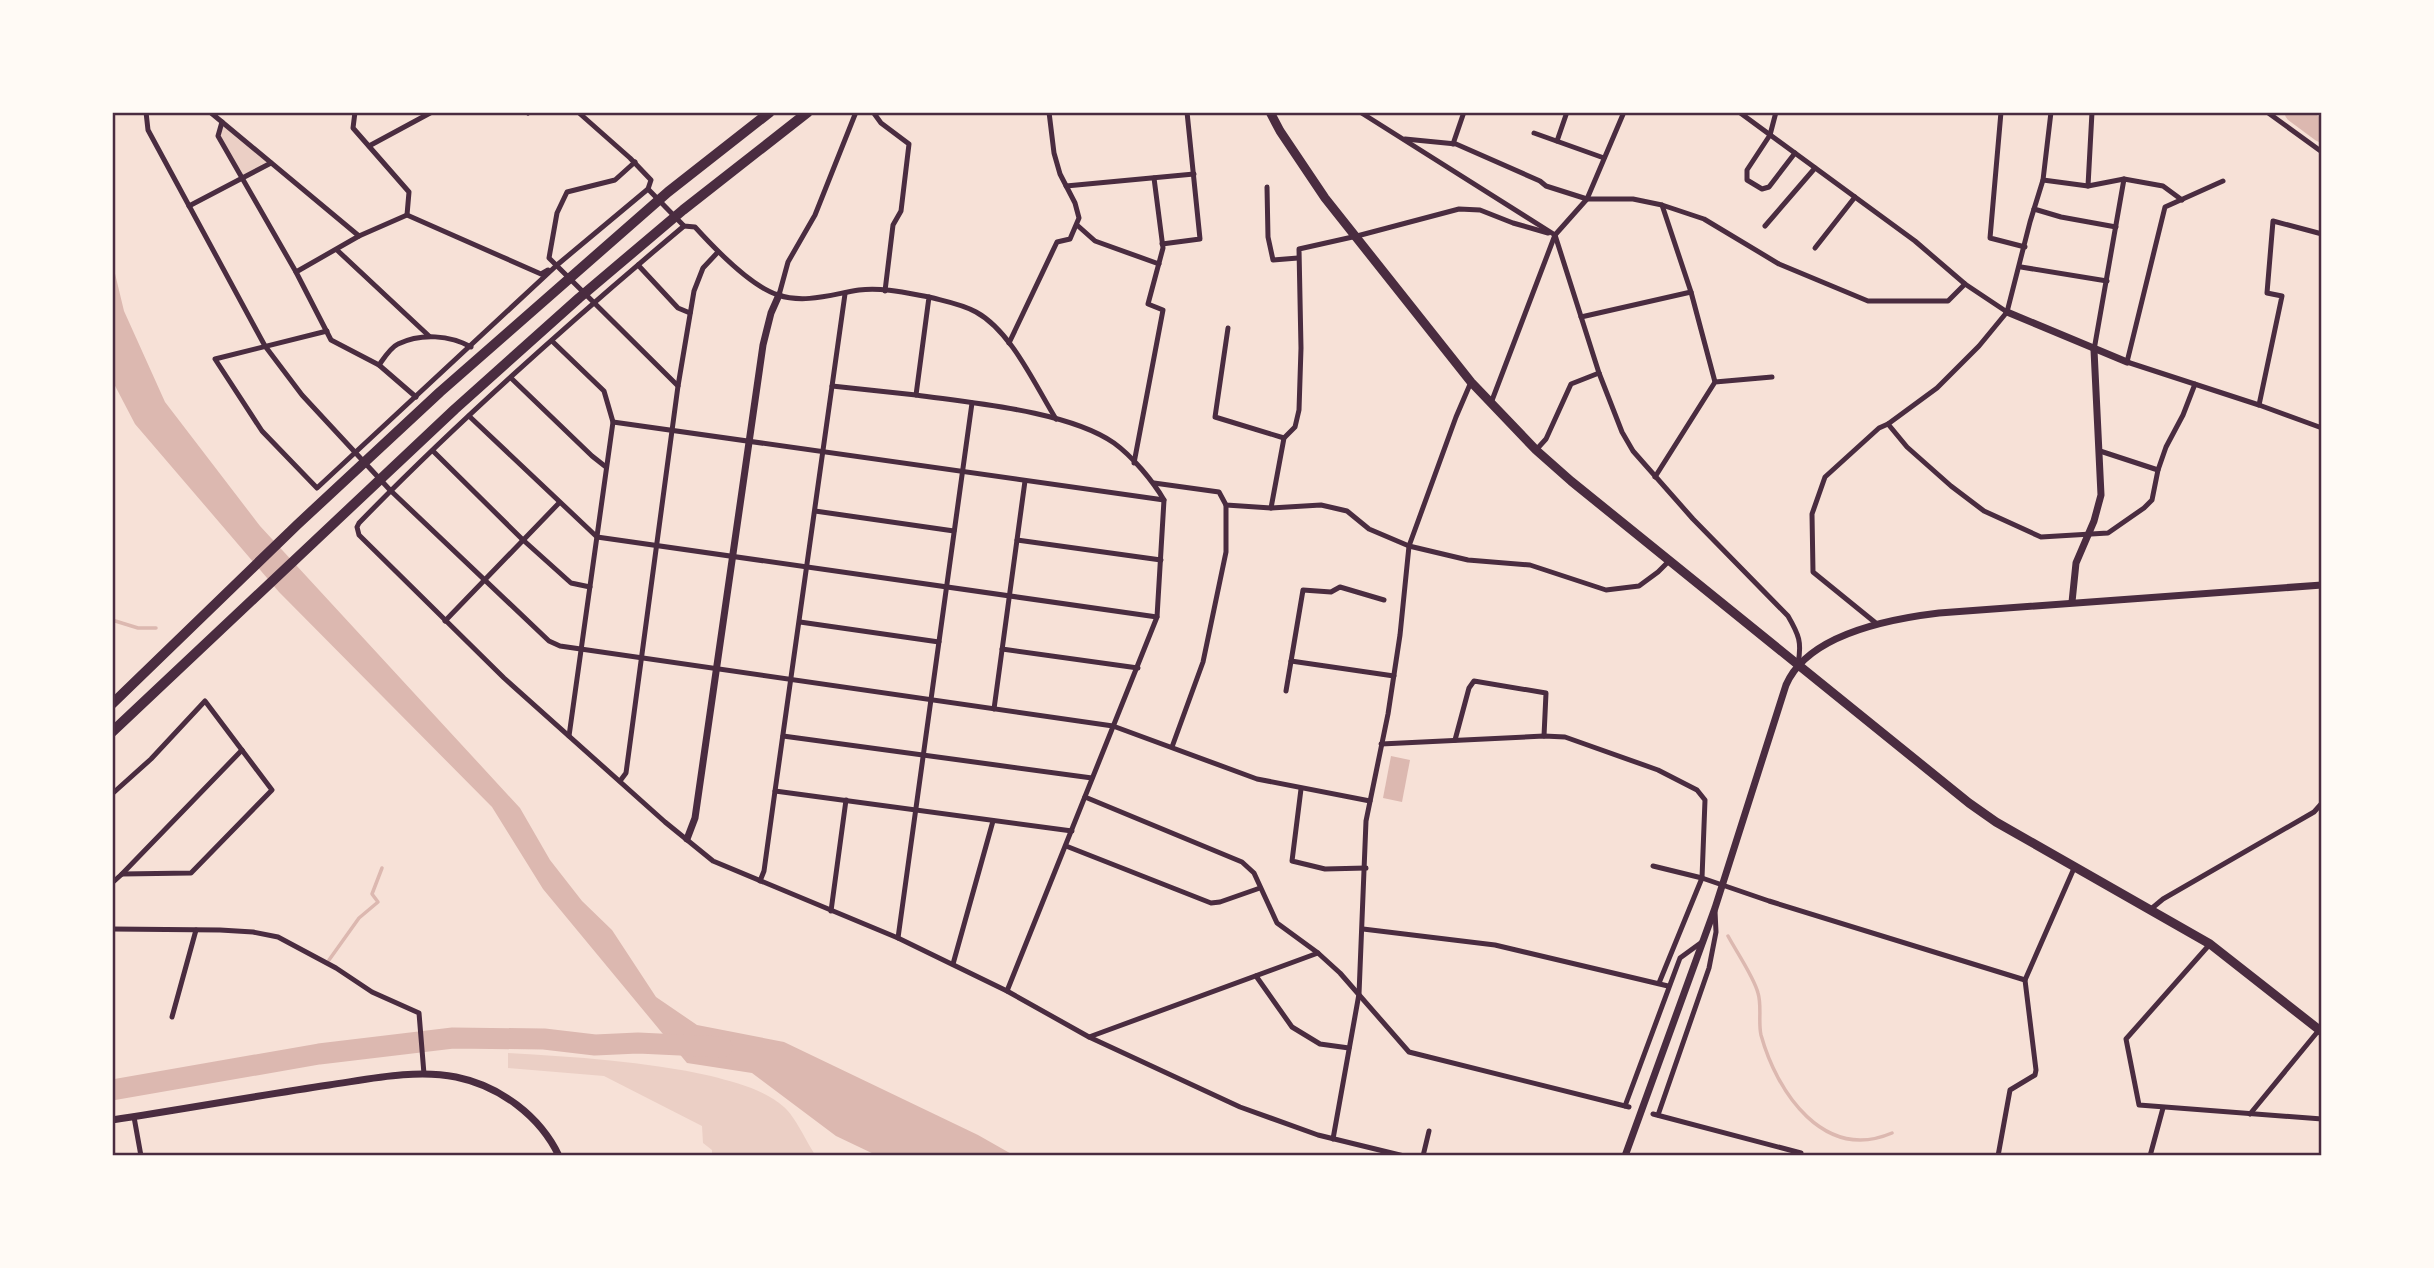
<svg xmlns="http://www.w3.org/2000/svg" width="2434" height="1268" font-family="'Open Sans',sans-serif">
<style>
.green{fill:#ebcfc5}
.water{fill:#dcb8b0}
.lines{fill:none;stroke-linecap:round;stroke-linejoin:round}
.stream{stroke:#dcb8b0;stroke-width:3.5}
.river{stroke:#dcb8b0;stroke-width:21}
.minor{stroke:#4a2c40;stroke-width:5}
.tertiary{stroke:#4a2c40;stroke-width:7}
.primary{stroke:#4a2c40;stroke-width:9}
.motorway{stroke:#4a2c40;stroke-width:10}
.neatline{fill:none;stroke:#4a2c40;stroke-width:2.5}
</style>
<rect width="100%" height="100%" fill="#f7e1d7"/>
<g class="green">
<polygon points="222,122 271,163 242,179 218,136"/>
<path d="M508,1053C576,1057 644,1061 711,1076C737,1083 763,1089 784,1107C795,1116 807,1143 816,1156H712V1150L703,1143L702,1126L604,1076L508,1068Z"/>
</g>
<g class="water">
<polygon points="112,261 124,311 165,402 260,526 520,808 550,860 582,901 612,930 656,997 697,1025 784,1042 978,1135 1015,1156 878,1156 836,1136 752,1073 687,1063 543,889 492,807 279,592 135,424 112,380"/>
<polygon points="1391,756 1410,760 1402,802 1383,798"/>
</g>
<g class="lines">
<g class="stream">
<polyline points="112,620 138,628 156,628"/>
<path d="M1728,936C1736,951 1754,977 1758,993C1762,1006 1758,1022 1761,1035C1777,1093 1824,1162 1892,1133"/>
<polyline points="329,960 359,918 378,902 372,894 382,868"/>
</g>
<g class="river">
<polyline points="2295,112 2322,132"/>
<polyline points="112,1090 319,1054 453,1038 544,1039 595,1045 638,1043 722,1047"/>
</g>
<g class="minor">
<polyline points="146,112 148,130 265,346 302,395 390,490 549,641 560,646 1113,726 1257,779 1370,801"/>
<polyline points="210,112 359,236 407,215 541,274 548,270"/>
<polyline points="355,112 353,128 409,192 407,215"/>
<polyline points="527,112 528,113"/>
<polyline points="873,112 881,123 909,144 901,211 893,225 885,291"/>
<path d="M1360,112L1555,235L1599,373L1622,432L1633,451L1693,519L1788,616C1799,635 1802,642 1798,664"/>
<polyline points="1739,112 1915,241 1965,284 2007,312"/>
<polyline points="1776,112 1770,135 1747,170 1747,180 1762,189 1769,187 1795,153"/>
<polyline points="2001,112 1990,238 2025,247"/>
<polyline points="2267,112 2322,152"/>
<polyline points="222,122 218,136 296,272 331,340 379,365 416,397"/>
<polyline points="1534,133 1604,158"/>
<polyline points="1405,139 1456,144 1540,181 1546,186 1587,199 1633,199 1662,205 1704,219 1779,264 1868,301 1948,301 1965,284"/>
<polyline points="1557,141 1567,112"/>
<polyline points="1453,144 1464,112"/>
<polyline points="369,146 432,112"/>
<polyline points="2043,180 2088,186 2124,179 2163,186 2182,200"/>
<polyline points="2223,181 2165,207 2127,362 2259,405 2322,428"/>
<polyline points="1066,186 1194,174"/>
<polyline points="2088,186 2092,112"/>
<polyline points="1267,187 1268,237 1273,260 1298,258"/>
<path d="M648,189L684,226L695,227C715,249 750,286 778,295C805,304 833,294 859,290C882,287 907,293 929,297L916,395C972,403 1068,411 1114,443C1132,456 1153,481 1164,500L1157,617L1007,991"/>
<polyline points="1662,205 1691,292 1715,382"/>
<polyline points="189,206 271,163"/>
<polyline points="2034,209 2061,217 2116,227"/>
<polyline points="1077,225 1095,241 1159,264"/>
<path d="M684,226C572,320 461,418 359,523L357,527L359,535L504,678L665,822L713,861L898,938L1007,991L1089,1037L1240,1107L1318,1135L1404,1156"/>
<polyline points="1765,226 1815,168"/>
<polyline points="1162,244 1200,239 1187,112"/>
<polyline points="1815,248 1855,197"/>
<polyline points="337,250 429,336"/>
<polyline points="638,265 678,308 690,313"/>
<polyline points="2021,267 2107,281"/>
<polyline points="296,272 359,236"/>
<polyline points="779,295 788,262 815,215 856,112"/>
<path d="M929,297C944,301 962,304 976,312C1011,331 1035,385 1056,419"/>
<polyline points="1581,317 1691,292"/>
<polyline points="1228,328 1215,417 1284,438"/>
<polyline points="327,331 215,359 262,431 317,488 557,265 648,189 651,180 630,158 578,112"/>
<polyline points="552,341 604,391 613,422 569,736"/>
<polyline points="1009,343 1057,242 1070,239 1079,218 1075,203 1060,174 1054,153 1049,112"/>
<polyline points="2094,350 2124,179"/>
<path d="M379,365C384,358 391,347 398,344C421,333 450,335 471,347"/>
<polyline points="511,378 592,456 606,467"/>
<polyline points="678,386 694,291 703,268 718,252"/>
<polyline points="832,386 916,395"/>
<polyline points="1491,403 1555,235 1587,199 1624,112"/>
<polyline points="2259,405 2282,296 2267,293 2273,221 2322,234"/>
<polyline points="469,416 597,537 1157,617"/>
<polyline points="613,422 1164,500"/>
<polyline points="1888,424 1907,447 1951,486 1984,511 2041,537 2108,533 2144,508 2152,500 2158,470 2166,447 2183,415 2195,384"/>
<polyline points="1536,450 1546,439 1571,384 1599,373"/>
<polyline points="433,451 522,539 571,583 590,587"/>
<polyline points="2100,451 2158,470"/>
<polyline points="1134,463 1163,310 1148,304 1163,248 1154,178"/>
<polyline points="1655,477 1715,382 1772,377"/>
<polyline points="1154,483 1219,492 1226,505 1271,508 1321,505 1347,511 1369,529 1409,546 1468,560 1530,565 1606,590 1639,586 1658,572 1669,561"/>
<polyline points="1271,508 1284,438 1295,427 1299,410 1301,348 1299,249 1357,236 1459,209 1480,210 1513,223 1548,233"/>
<polyline points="815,511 954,531"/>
<polyline points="1017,540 1161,560"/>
<polyline points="445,621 559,503"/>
<polyline points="800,622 939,642"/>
<polyline points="1877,624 1813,572 1812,514 1825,477 1879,428 1888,424 1937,388 1979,346 2007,312 2030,222 2043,180 2051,112"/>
<polyline points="1002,649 1138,668"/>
<polyline points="1291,661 1394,676"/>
<polyline points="1286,691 1303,590 1331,592 1340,587 1384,600"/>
<polyline points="994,709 1025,481"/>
<polyline points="783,736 1092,778"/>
<polyline points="1455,740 1469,688 1474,681 1546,693 1544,736"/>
<polyline points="1381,744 1544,736 1565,737 1658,770 1697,790 1705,800 1702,878 1659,983"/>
<polyline points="1172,747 1203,662 1226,552 1226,505"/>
<polyline points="620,781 626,773 678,386 549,258 557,213 567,192 615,180 635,162"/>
<polyline points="1301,789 1292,861 1325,869 1366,868"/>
<polyline points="775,791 1072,831"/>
<polyline points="112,794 151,759 205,701 272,790 191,873 122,874 112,883"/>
<polyline points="1085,797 1242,862 1254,873 1277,923 1318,953 1340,973 1409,1052 1629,1107"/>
<polyline points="1066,846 1211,903 1220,902 1260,888"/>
<polyline points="1653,866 1702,878 1769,901 2025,980"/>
<polyline points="122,874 242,750"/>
<polyline points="760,881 764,871 775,791 845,294"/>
<polyline points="2151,909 2163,899 2314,812 2322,803"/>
<polyline points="831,911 846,800"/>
<polyline points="112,929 220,930 253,932 278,937 336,968 372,992 419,1013 424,1074"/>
<polyline points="1363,929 1495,945 1668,986"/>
<polyline points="898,938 972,403"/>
<polyline points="2210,944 2126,1039 2139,1105 2322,1119"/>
<polyline points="953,964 993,821"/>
<polyline points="1256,976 1292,1027 1320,1044 1349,1048"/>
<polyline points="172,1017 196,930"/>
<polyline points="1089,1037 1318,953"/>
<polyline points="1625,1106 1680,958 1702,942"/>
<polyline points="1653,1114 1801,1153 1800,1156"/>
<polyline points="2250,1114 2319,1030"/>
<polyline points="1658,1115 1709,968 1716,932 1715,911"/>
<polyline points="134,1117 141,1156"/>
<polyline points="1333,1139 1359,994 1366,821 1388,714 1400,635 1409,546 1456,417 1471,382"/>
<polyline points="1423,1156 1429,1131"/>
<polyline points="1588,1156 1620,1156"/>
<polyline points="1998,1156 2010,1090 2035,1075 2036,1070 2025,980 2075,866"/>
<polyline points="2150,1156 2163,1108"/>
</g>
<g class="tertiary">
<polyline points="2007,312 2127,362"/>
<polyline points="2072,602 2076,563 2094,521 2101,495 2094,350"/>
<polyline points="687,839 695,818 763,345 771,313 779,295"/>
<path d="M112,1120C184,1109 256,1096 329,1085C370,1079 415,1069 456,1077C500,1086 540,1116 559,1156"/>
<path d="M1625,1156L1715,908L1786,685C1808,634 1889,619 1939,613L2322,585"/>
</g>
<polyline class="primary" points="1270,112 1280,131 1325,198 1471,382 1536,450 1571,481 1969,803 1996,822 2210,944 2322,1032"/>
<g class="motorway">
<polyline points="112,704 298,524 440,392 668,192 770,112"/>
<polyline points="112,732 455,409 579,298 683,210 808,112"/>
</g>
</g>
<rect width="2434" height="1268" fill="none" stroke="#fffaf5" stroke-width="228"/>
<rect x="114" y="114" width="2206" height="1040" class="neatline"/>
</svg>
